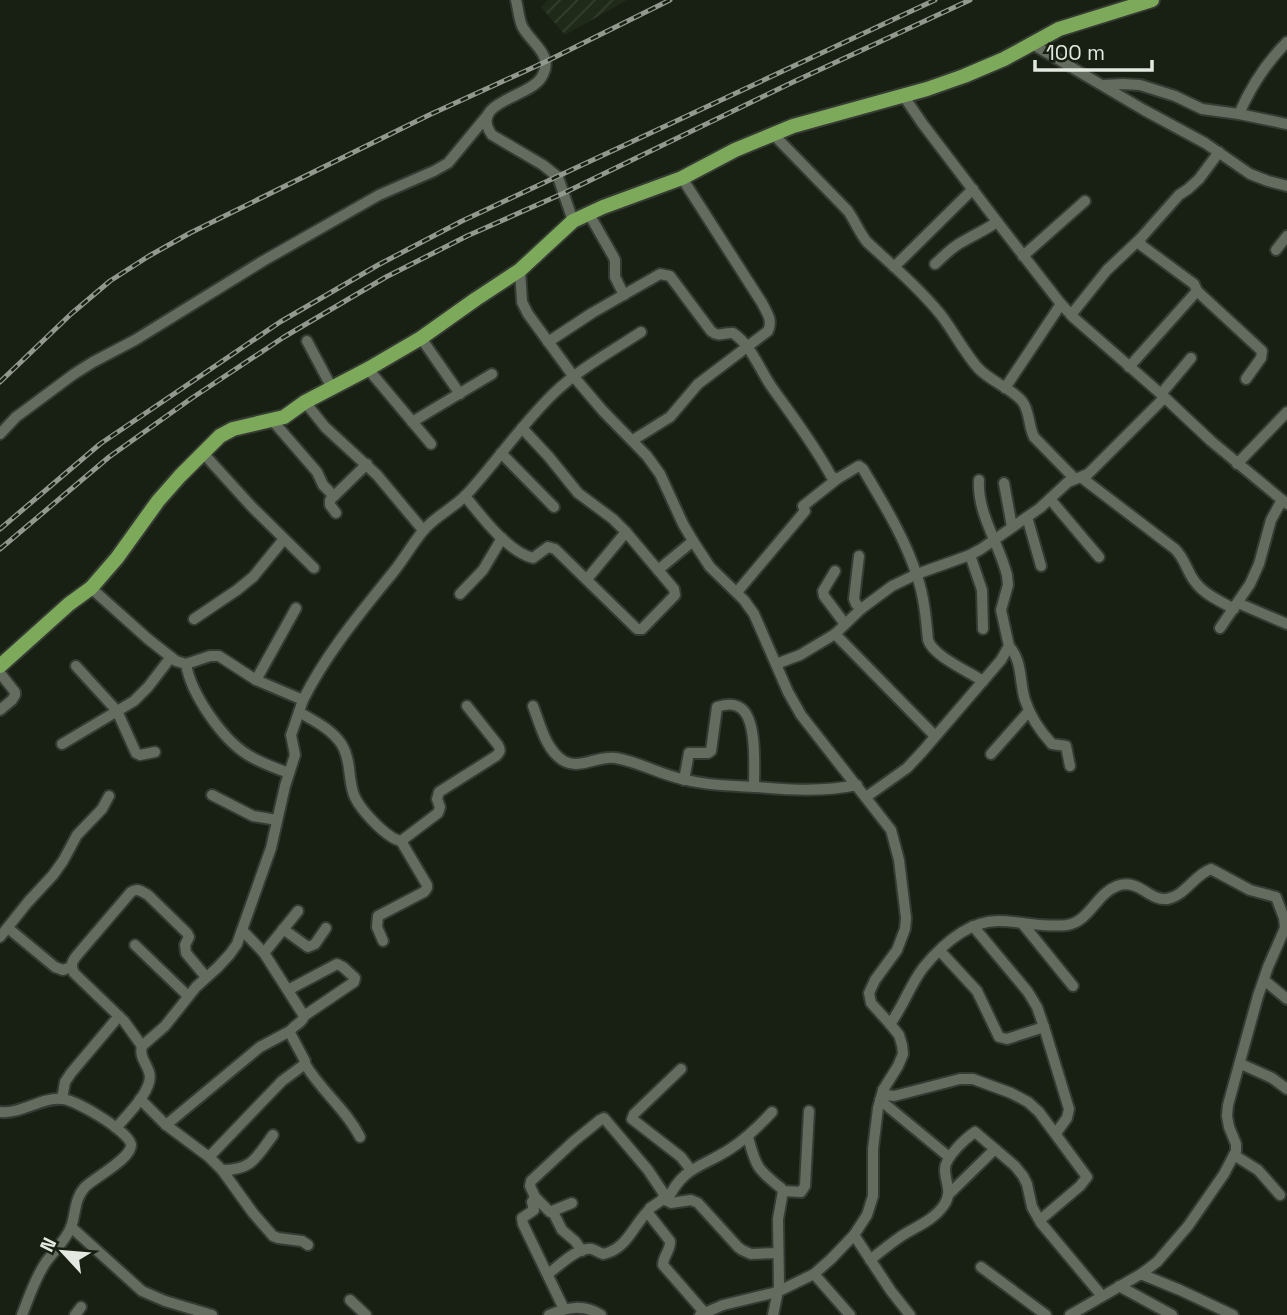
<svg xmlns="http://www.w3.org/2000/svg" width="1287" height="1315" font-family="'Space Grotesk',sans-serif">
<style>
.industrial{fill:url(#industrial-furrows)}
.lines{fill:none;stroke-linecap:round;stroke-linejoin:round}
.minor-casing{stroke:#353a33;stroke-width:14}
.major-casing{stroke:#353a33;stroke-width:18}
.minor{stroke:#636c5e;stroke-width:10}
.major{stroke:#7daa5a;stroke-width:14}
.rail-casing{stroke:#92988e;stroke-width:5}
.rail{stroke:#181f13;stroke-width:2.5;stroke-dasharray:8;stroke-linecap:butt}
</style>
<defs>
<pattern id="industrial-furrows" width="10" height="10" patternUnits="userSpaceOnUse" patternTransform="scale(1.75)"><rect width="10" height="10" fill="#202a19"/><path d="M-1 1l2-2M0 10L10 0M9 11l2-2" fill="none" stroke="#363f2f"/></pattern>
</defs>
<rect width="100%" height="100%" fill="#181f13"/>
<polygon class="industrial" points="548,0 627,0 565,35 541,7"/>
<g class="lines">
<defs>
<g id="minor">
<path d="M516,0C518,8 519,19 522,26C531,44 556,55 541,78C528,98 468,102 492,135L543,165L558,177L573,221"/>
<polyline points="1032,44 1144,110 1205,143 1250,174 1268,181 1287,186"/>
<polyline points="1103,85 1123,84 1140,85 1175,96 1202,109 1239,114 1287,124"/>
<polyline points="903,95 922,123 1005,232 1061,304 1074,318 1161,394 1211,441 1287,504"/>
<path d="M1239,114C1251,86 1265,64 1287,42"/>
<path d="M773,134L848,211C855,221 859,232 867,242C892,265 919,288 941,315C954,332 964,352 978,368C991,382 1010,387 1022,401C1030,411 1028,425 1034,437L1075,479"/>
<polyline points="589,214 613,256 615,260 615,277 624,295"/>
<polyline points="1276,250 1287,236"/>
<polyline points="1023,256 1085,201"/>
<path d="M935,264C944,256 952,247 962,242C974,235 985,230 997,222"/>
<polyline points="894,267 973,189"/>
<polyline points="520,270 522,302 528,314 574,377 603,411 647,456 660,474 683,524 693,541 710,567 744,600 754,614 788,692 801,715 891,830 899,860 906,918 905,929 897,950 875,980 869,993 871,1003 890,1024 899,1035 902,1045 903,1054 898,1066 883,1090 878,1108 873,1149 873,1196 867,1215 854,1235 831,1259 814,1274 777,1292 723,1305 700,1315"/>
<polyline points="1197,291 1262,351 1261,358 1246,379"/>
<polyline points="1071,315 1107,270 1140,239"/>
<polyline points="421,338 460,394"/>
<polyline points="307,341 332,388"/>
<path d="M548,342L592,313L660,274L670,276L711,331C719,338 724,332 733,333C751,345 759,368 771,386C792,416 814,444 831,476L837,479L857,467L859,466L863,469C883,503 905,538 917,576C924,596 926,618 928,640C933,656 968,671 983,681"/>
<polyline points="1129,367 1197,291 1194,284 1141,245 1140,239 1179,195 1188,189 1199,179 1219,152"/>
<polyline points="368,369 431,444"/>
<polyline points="1005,388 1061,304"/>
<polyline points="1161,394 1191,358"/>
<polyline points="305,402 325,427 377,475 423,530"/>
<polyline points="272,420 317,472 323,485 334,496"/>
<polyline points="412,422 492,374"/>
<polyline points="0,434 16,417 74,374 93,362 135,340 263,261 379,195 434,171 448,163 486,117"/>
<path d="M633,440L670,417L698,384L768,331C773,320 767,313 762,303L682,178"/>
<polyline points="203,453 252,507 314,568"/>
<polyline points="501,453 554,507"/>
<polyline points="1237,464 1287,412"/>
<path d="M1082,478L1175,549C1186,560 1187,573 1196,583C1205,595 1222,602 1234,609"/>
<polyline points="1004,483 1012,527"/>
<path d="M465,496C481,516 508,552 533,558L548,547L555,549L637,629H642L675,595L674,589L626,532L613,519L578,493L549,457L522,428"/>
<polyline points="1050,499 1099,557"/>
<polyline points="336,513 330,505 330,500 367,464"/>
<polyline points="1027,517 1041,566"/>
<polyline points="970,555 982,590 983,629"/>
<polyline points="859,556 854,599 856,604 861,609"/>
<polyline points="658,570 693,541"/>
<polyline points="835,571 823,591 824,596 845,624"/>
<polyline points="587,579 626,532"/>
<path d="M91,588L148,639L176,661L186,664L210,656H219L256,680L303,700C327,652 362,611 395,570C405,557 413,543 423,531C435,516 454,508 467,494C497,461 522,424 554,393C579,369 612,351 641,332"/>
<polyline points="737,592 805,511 803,506 837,479"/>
<polyline points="460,594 483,570 502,538"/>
<polyline points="1238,603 1287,624"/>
<polyline points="194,619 237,590 253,577 284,539"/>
<polyline points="1220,628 1250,584 1259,564 1271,520 1282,500"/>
<polyline points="835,634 935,736"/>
<path d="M1009,646C1023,662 1019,681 1025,700C1030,716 1041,732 1052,744L1066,746L1070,766"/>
<path d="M186,664C191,694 222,739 248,755C261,763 275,768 289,773"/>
<polyline points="776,664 800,655 835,634 861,609 892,586 917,574 970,555 981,549 1040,508 1068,482 1088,474 1164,398"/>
<polyline points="76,666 117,711 136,753 140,755 155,752"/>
<polyline points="0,673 15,692 15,695 12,700 0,710"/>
<polyline points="256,680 296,608"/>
<path d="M533,706C540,724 546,751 564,761C580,770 598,755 616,758C639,762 659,774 682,779C706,785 731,786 756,787C791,790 823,792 857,785"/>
<path d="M299,712C314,721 332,729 342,745C351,760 348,776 353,792C357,807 386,838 401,841L438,813L440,807L437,799L439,792L496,756C500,752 501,750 498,745L467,706"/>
<polyline points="62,744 134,701 148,687 171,657"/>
<polyline points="991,754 1029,711"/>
<path d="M684,780L689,753H708L711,751L717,707C725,704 736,703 743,710C757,724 754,768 754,787"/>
<polyline points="212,795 253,816 277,820"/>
<path d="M866,797L907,768L922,752L1001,660L1009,646L1001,610L1008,585L1007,575C999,543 977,514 979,480"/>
<polyline points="1022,923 1073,986"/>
<polyline points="973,926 1028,992 1037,1007 1044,1027 1069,1109 1067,1118 1056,1133"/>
<polyline points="8,928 55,967 63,970 71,967"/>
<polyline points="283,929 308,947 315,944 326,928"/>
<polyline points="0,937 28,902 53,875 63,861 77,835 102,809 109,796"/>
<polyline points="383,941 377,927 378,916 424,892 427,888 427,885 401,841"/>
<polyline points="135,945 188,996"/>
<polyline points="940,951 977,991 999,1037 1007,1039 1044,1027"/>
<polyline points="264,953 298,911"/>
<polyline points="1264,980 1287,999"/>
<polyline points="288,990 337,964 343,967 355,978 354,982 304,1016"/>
<path d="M890,1024C903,1007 910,985 923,968C941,946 968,921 998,921C1020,921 1045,928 1067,925C1090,921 1096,894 1117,886C1139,878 1149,901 1167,899C1185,896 1194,875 1211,869L1250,890L1276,897L1284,918L1285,928L1268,967L1258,996L1228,1105L1227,1116L1229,1127L1236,1144V1151L1224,1174L1188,1226L1157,1262L1141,1274L1070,1315"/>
<path d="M142,1046L124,1021L74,973C70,965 72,961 78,954L131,892C138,888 141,891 148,895L187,933L189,937L185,945L186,953L206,977"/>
<path d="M305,1064C322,1092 345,1108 360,1137"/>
<polyline points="1241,1064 1272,1078 1287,1089"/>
<polyline points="681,1069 634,1114 632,1119 681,1157 691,1170"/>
<polyline points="883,1090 887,1095 894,1096 960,1079 973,1079 1011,1093 1028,1102 1039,1112 1087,1177 1080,1186 1040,1220"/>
<polyline points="62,1099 65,1082 71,1073 119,1016"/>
<polyline points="140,1099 166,1125 209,1157 222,1170 253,1213 273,1236 278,1238 302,1241 308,1245"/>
<polyline points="880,1100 949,1157"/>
<path d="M0,1112C22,1114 41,1097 62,1099C75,1099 130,1132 131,1145C131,1159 95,1177 85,1187C74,1199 76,1214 71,1227C66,1240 54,1251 46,1262C35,1278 29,1297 22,1315"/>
<polyline points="166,1125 260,1047 290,1031"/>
<path d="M116,1128C126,1116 155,1089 149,1072C146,1062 139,1057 142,1046L165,1026L196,987L218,967L230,954L237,944L271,848L285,786L295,755L291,735L303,700"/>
<path d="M748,1137C756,1167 757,1169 781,1188L783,1191L778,1219L779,1286L773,1315"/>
<polyline points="1234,1155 1258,1170 1280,1195"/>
<path d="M209,1157L282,1081L305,1064V1061L290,1033C291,1025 302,1025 304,1016L264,953L242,930"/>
<path d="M222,1170C252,1170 256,1158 273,1135"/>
<polyline points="783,1191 801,1192 805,1186 809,1111"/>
<polyline points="949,1194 995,1149"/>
<polyline points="535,1197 550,1212 572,1203"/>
<polyline points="664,1198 671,1203 691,1200 698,1203 738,1247 742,1250 751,1254 778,1253"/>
<path d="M667,1201C683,1166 701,1168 730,1149C747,1138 759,1126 772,1112"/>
<polyline points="553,1212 562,1230 575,1241 582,1251"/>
<polyline points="71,1227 142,1291 165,1301 212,1315"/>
<polyline points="854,1235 891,1291 910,1315"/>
<path d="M870,1260C880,1252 890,1244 900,1237C915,1227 933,1221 944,1205C953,1192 945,1183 945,1169C945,1157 966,1138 975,1132L1015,1166L1023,1176L1027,1184L1032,1207L1041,1223L1102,1296"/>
<polyline points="981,1267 1046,1315"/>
<path d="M548,1274C559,1266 577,1247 592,1249C595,1250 600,1253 603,1254C626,1250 633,1226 648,1211"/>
<polyline points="814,1274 850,1315"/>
<polyline points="1141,1274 1180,1290 1233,1315"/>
<polyline points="1119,1286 1172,1315"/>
<polyline points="350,1300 366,1315"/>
<path d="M564,1309L523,1224L522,1218L534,1210L532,1202L535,1197L530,1186L531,1181L574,1141L600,1120L604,1118L648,1170L664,1194L662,1200L650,1208L648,1213L670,1241C671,1250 663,1256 663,1265L704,1312"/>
<polyline points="75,1315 81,1307"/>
<path d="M549,1315C567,1307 584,1304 601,1315"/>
</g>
<polyline id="major" points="0,666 69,604 91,588 117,558 158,501 180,476 220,436 233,429 284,417 305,402 368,369 421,338 476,299 520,270 573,221 603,207 682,178 735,150 793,126 927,89 964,76 1004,59 1059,29 1152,0"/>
</defs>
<use href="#minor" class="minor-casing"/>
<use href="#major" class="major-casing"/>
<use href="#minor" class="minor"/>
<use href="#major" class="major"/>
<defs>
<g id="rail">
<polyline points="0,382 71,314 110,281 149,256 190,233 429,115 545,62 670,0"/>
<polyline points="0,529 100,444 280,322 378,265 462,221 935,0"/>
<polyline points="0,549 109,457 192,398 284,337 386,277 467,236 564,193 791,83 970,0"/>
</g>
</defs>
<use href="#rail" class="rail-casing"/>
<use href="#rail" class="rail"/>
</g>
<g transform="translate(63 1252) rotate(296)" stroke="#181f13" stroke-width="5" paint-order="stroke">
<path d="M0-5L12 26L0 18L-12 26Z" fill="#e3e9e0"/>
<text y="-10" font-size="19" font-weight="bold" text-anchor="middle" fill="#e3e9e0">N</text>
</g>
<path d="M1035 60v10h117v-10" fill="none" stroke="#e3e9e0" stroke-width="3.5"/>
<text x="1046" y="60" font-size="21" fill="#e3e9e0" stroke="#181f13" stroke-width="5" paint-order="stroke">100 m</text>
</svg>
